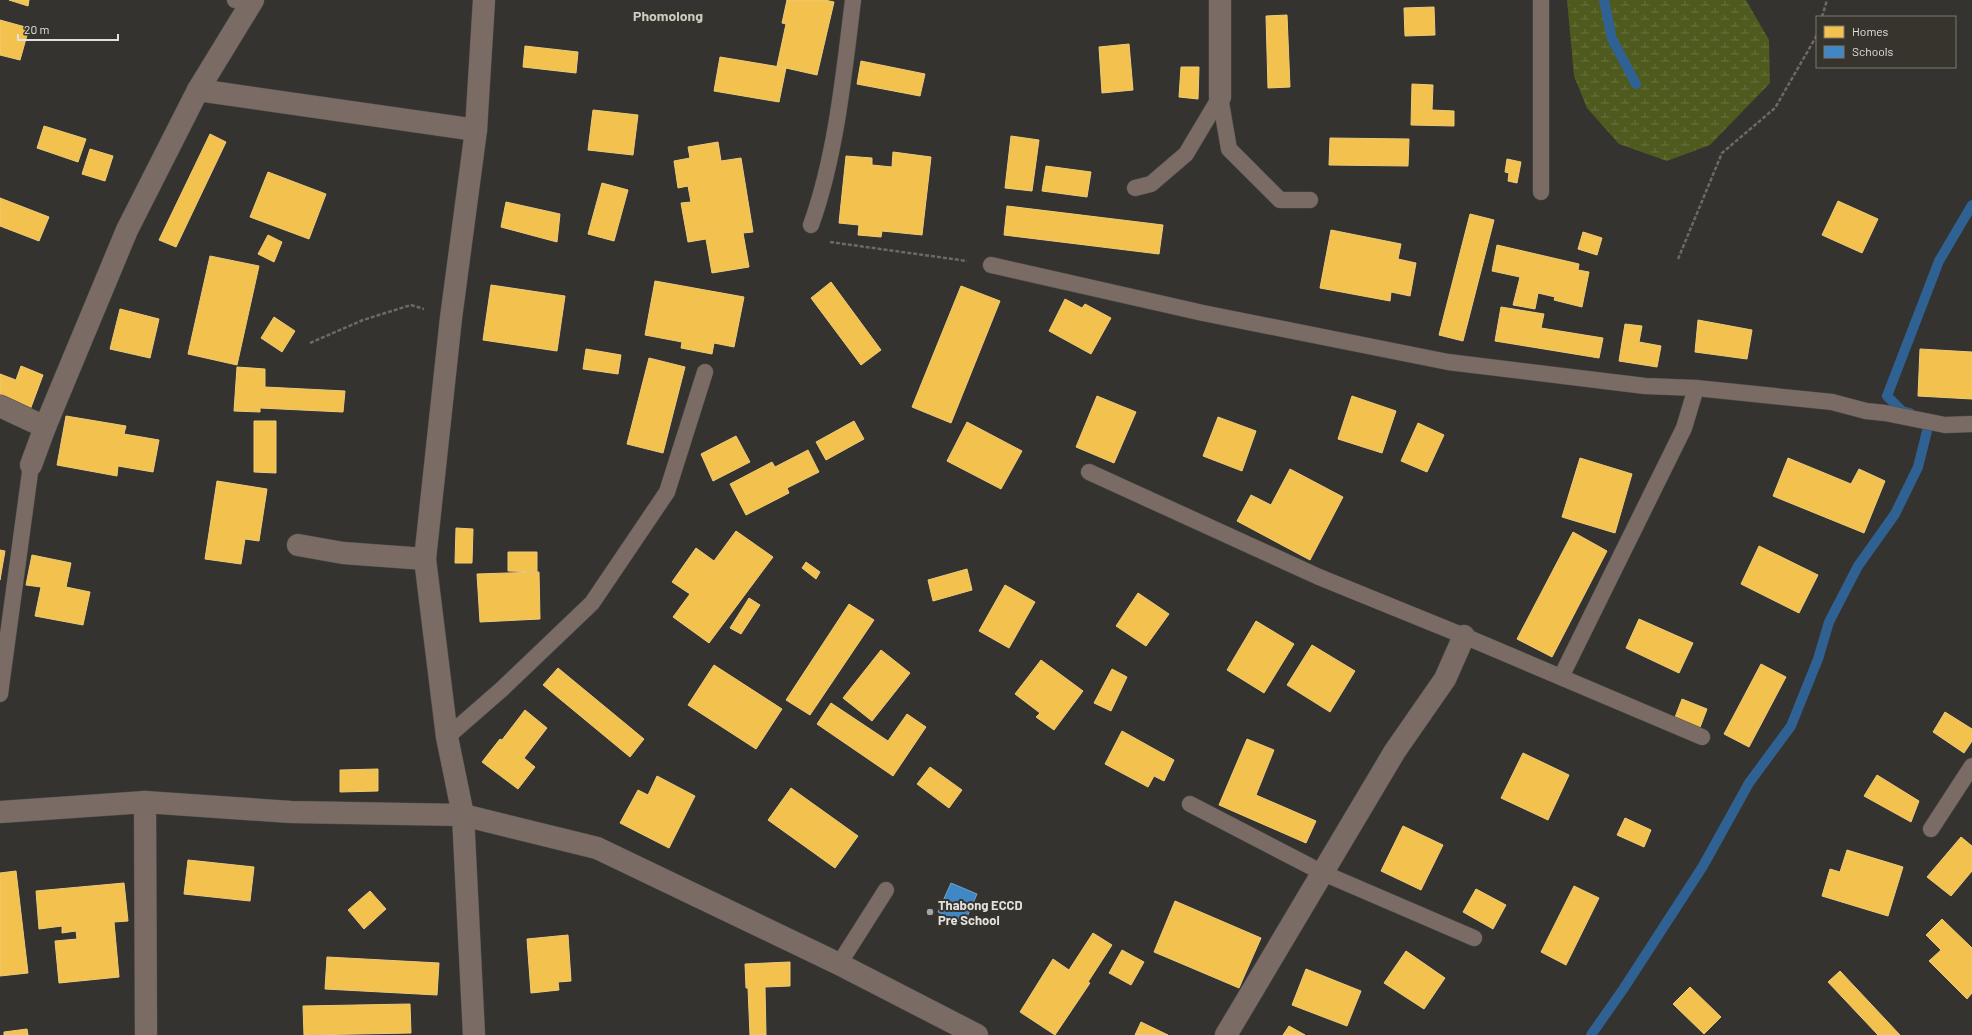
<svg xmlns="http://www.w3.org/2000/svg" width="1972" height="1035" font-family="Barlow,sans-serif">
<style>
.wetland{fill:url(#wetland-marsh)}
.homes{fill:#f2c14e;stroke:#eecb79}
.schools{fill:#3f88c5;stroke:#70a3cc}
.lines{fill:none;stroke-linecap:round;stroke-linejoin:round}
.stream{stroke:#2f6293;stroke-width:10}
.service-casing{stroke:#4f4e4c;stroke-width:17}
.minor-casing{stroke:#4f4e4c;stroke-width:23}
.path{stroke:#706864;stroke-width:2.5;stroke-dasharray:4 2;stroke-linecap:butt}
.service{stroke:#7a6b65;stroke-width:16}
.minor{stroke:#7a6b65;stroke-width:22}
.poi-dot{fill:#a6a4a0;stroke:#36342d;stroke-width:1.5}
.labels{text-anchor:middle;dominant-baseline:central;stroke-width:4;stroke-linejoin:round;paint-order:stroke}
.poi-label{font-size:13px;font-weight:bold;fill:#e3e1dd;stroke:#36342d;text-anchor:start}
.neighbourhood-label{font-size:14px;font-weight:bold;fill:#cecbc2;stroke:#36342d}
</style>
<defs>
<pattern id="wetland-marsh" width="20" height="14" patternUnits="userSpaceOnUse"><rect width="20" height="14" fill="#4f5a1e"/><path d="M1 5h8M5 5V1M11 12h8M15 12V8" fill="none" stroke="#68713e"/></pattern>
</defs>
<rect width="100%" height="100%" fill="#34332f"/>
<polygon class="wetland" points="1567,0 1746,0 1769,40 1770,83 1710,145 1667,161 1619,144 1587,108 1574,76"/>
<g class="homes">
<polygon points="9,0 29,0 28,6"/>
<polygon points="787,0 825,0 834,2 817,75 777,66 786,24 782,23"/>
<polygon points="1434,7 1435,35 1405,36 1404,8"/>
<polygon points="1287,15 1290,87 1268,88 1266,16"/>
<polygon points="0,20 29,28 20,60 0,55"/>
<polygon points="1129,44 1133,90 1102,93 1099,47"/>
<polygon points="525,46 578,52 576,73 523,67"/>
<polygon points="720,57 786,68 779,102 714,91"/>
<polygon points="861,61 925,74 920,96 857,84"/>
<polygon points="1181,67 1199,67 1198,99 1179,97"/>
<polygon points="1412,84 1433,85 1432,110 1454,111 1454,126 1411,125"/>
<polygon points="593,110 638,115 633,155 588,150"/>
<polygon points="44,126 86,139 78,162 37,148"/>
<polygon points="210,134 226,142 176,247 159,240"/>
<polygon points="1011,136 1039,140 1032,191 1005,188"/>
<polygon points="1330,138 1409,139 1408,166 1329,165"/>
<polygon points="718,142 721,161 741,158 753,232 743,233 749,267 712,273 706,239 688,242 681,203 691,202 688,186 678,188 674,161 690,158 688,147"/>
<polygon points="90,149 113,156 105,181 82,174"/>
<polygon points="893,152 931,157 922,235 882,231 881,237 858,235 859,225 839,223 846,156 872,158 872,165 892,167"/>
<polygon points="1507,159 1521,162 1517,183 1508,181 1509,173 1505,172"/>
<polygon points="1046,166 1091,172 1087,197 1042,191"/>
<polygon points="268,172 326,194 309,239 250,217"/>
<polygon points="602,183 628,190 614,241 588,234"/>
<polygon points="0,198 49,217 39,241 0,226"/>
<polygon points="1838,201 1878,219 1862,253 1822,235"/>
<polygon points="506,202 560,214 557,242 501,227"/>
<polygon points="1007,206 1163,225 1159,254 1004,235"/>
<polygon points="1470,214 1494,220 1463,341 1439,335"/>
<polygon points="1331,230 1401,244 1398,259 1416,263 1410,296 1391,292 1390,301 1320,288"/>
<polygon points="1583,232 1602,238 1597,255 1578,249"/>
<polygon points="268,235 282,242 274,262 258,254"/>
<polygon points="1497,245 1579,264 1578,270 1589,272 1582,307 1554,300 1555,297 1538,293 1535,309 1513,305 1520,277 1492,271"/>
<polygon points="210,256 259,266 237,365 188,354"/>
<polygon points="655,281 744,297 734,347 714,343 712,354 681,348 682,342 645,335"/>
<polygon points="831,282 881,350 861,365 811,298"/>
<polygon points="491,285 565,296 557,351 483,340"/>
<polygon points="961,286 1000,301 951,423 912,407"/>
<polygon points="1065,299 1082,308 1085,304 1111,318 1091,354 1049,331"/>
<polygon points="1501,307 1544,314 1541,328 1603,338 1599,358 1495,341"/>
<polygon points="120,309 159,319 150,358 110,349"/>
<polygon points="274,317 295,331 282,352 261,338"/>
<polygon points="1698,320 1752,330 1747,359 1695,352"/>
<polygon points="1625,324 1642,326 1639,342 1661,346 1657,367 1619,361"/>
<polygon points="586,349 621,355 618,374 583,369"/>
<polygon points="1920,349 1972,352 1972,399 1918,396"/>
<polygon points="649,358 685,367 663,453 627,444"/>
<polygon points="21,366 43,375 30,410 0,398 0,374 16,380"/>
<polygon points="237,367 265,369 265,387 345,391 343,412 260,408 260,412 234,411"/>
<polygon points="1097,396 1136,412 1114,463 1076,447"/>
<polygon points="1352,396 1396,411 1382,453 1338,439"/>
<polygon points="66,416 126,426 124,434 159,440 153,472 118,466 117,476 57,465"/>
<polygon points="1218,417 1256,431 1242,471 1203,456"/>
<polygon points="254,421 276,421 276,473 254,472"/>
<polygon points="854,421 864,439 826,460 816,442"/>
<polygon points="967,422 1022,451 1001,489 947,461"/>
<polygon points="1418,423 1444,435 1427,472 1401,461"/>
<polygon points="736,436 750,462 713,481 701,454"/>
<polygon points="808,450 819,472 787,488 789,493 746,515 730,484 772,462 775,467"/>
<polygon points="1580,458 1632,474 1615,533 1562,517"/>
<polygon points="1788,458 1851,484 1859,469 1885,481 1864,533 1773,496"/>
<polygon points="1290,469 1343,497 1310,560 1237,521 1251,495 1271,505"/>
<polygon points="217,481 267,489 259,541 245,539 241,564 205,559"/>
<polygon points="456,528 473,529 472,563 455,563"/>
<polygon points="736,531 773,557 709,643 673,617 690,594 672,582 696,548 714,561"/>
<polygon points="1573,532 1607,551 1552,657 1517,639"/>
<polygon points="1759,546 1818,575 1799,613 1741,584"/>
<polygon points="0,550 5,551 0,580"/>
<polygon points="508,552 537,552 537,572 508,571"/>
<polygon points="32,555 71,563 66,587 90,592 83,625 35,616 41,587 26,585"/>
<polygon points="806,562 820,572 816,579 802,568"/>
<polygon points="967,569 972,590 933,601 928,580"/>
<polygon points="539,572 540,619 480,622 477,574"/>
<polygon points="1005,585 1035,602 1009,648 979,631"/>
<polygon points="1138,593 1169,614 1146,646 1116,626"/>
<polygon points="749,598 760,605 741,634 730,628"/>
<polygon points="849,604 874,620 810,715 786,700"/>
<polygon points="1639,619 1693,643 1679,673 1626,648"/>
<polygon points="1256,621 1294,644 1264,693 1227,670"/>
<polygon points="1312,645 1355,671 1330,712 1287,685"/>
<polygon points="881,650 910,673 872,721 843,698"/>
<polygon points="1041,660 1083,691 1054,730 1036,717 1040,713 1015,694"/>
<polygon points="1761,664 1786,677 1749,747 1724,734"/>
<polygon points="714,665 782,709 756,749 688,705"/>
<polygon points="558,668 644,739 630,757 543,685"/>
<polygon points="1112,669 1127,677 1111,711 1094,703"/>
<polygon points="1682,699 1707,709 1699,730 1674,720"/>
<polygon points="831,703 888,741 907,714 926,727 893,776 817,724"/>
<polygon points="525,710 547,728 524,758 535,767 518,789 482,762 500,739 502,740"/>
<polygon points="1945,712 1972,729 1972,741 1964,753 1933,732"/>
<polygon points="1122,731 1174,760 1164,781 1154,776 1148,787 1105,764"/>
<polygon points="1247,739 1274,750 1256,795 1316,821 1306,843 1219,805"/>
<polygon points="1523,753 1569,775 1548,820 1501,798"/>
<polygon points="930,767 962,790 949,808 917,784"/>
<polygon points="378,769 378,791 340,792 340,770"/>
<polygon points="1877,775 1919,801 1911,822 1864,796"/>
<polygon points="657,776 695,796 669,848 620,823 638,790 648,795"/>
<polygon points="791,788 858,836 835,868 768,820"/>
<polygon points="1625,818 1651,830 1644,847 1617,835"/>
<polygon points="1403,826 1443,845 1421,890 1381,871"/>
<polygon points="1961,837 1972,846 1972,871 1951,896 1927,877"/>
<polygon points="1847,850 1903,867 1888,916 1822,896 1830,869 1840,872"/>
<polygon points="188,860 254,867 250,901 184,894"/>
<polygon points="16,871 28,973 0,976 0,873"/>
<polygon points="124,883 128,921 114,922 119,977 59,983 55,941 77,939 76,931 62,933 62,926 39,929 36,891"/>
<polygon points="1574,886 1599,898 1566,965 1541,952"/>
<polygon points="1476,889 1506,905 1493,929 1463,912"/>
<polygon points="370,891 386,909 364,929 348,910"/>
<polygon points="1175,901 1261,938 1239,988 1154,952"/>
<polygon points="1942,919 1972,948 1972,993 1967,999 1929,961 1941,950 1926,935"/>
<polygon points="1093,933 1112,945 1088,982 1090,983 1055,1035 1020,1012 1053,959 1069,970"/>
<polygon points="568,935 571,981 558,982 559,990 531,993 527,939"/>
<polygon points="1122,950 1144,962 1131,985 1109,973"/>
<polygon points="1406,951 1445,978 1424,1009 1384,983"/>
<polygon points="327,957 439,963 437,995 325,989"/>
<polygon points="790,962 790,986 765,987 766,1035 750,1035 748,988 746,988 745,964"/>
<polygon points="1306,969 1361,991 1347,1026 1292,1005"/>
<polygon points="1840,971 1900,1035 1878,1035 1828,982"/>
<polygon points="1690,987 1721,1017 1704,1034 1673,1004"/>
<polygon points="410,1004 411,1033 304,1035 303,1006"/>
<polygon points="1141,1022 1168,1035 1135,1035"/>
<polygon points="1289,1026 1305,1035 1283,1035"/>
<polygon points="27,1029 28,1035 4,1035 4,1032"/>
</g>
<polygon class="schools" points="951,883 977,894 964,924 938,912"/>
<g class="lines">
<g class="stream">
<polyline points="1604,0 1612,39 1636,84"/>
<polyline points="1910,413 1902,411 1887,396 1939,261 1972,205"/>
<polyline points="1591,1035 1624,988 1703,866 1749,783 1791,726 1818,659 1829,622 1858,566 1895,514 1918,467 1927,431"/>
</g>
<defs>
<g id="service">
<polyline points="235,0 252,4"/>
<polyline points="1220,97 1229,149 1280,200 1310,200"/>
<polyline points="1135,188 1151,184 1186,154 1220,97"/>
<polyline points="1541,192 1541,0"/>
<path d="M811,225C836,156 844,73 853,0"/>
<polyline points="991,265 1203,313 1448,362 1645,386 1696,388 1832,402 1866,411 1885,413 1945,425 1972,424"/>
<polyline points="1089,472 1319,577 1464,636 1702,737"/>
<polyline points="1561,677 1684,428 1696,388"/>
<polyline points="0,694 31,465"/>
<polyline points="447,737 502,689 592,603 667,492 705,372"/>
<polyline points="1190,804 1323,873 1474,938"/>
<polyline points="1931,829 1972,766"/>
<polyline points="839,964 886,890"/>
</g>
<g id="minor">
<polyline points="198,90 476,130"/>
<polyline points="1220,97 1220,0"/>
<polyline points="0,406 45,427"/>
<polyline points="31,465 45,427 127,230 198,90 253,0"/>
<polyline points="298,545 343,553 425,559"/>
<polyline points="145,802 146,1035"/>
<polyline points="0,812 145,802 291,812 463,815 597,848 839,964 977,1035"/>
<polyline points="474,1035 463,815 447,737 425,559 451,318 476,130 484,0"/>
<polyline points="1226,1035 1395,751 1445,679 1464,636"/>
</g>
</defs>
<use href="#service" class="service-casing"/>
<use href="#minor" class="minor-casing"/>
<g class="path">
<polyline points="1822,17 1827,0"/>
<polyline points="830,242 967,261"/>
<polyline points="1678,259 1722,153 1775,108 1817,35"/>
<polyline points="310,343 363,320 411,305 424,309"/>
</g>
<use href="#service" class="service"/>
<use href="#minor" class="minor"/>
</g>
<circle class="poi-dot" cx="930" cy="912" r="4"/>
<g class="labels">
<g class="poi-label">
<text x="938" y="905">Thabong ECCD<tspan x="938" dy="15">Pre School</tspan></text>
</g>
<g class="neighbourhood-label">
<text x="668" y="15">Phomolong</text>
</g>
</g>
<rect x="1816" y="16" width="140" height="52" fill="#36342d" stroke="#7b7973"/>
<rect x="1824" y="26" width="20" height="12" fill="#f2c14e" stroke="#7b7973"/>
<text x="1852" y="36" font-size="12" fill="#e3e1dd">Homes</text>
<rect x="1824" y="46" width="20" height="12" fill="#3f88c5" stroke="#7b7973"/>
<text x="1852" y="56" font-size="12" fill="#e3e1dd">Schools</text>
<path d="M18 34v6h100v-6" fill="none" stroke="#e3e1dd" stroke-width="2"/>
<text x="24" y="34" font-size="12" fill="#e3e1dd" stroke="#36342d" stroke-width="3" paint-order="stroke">20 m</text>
</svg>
